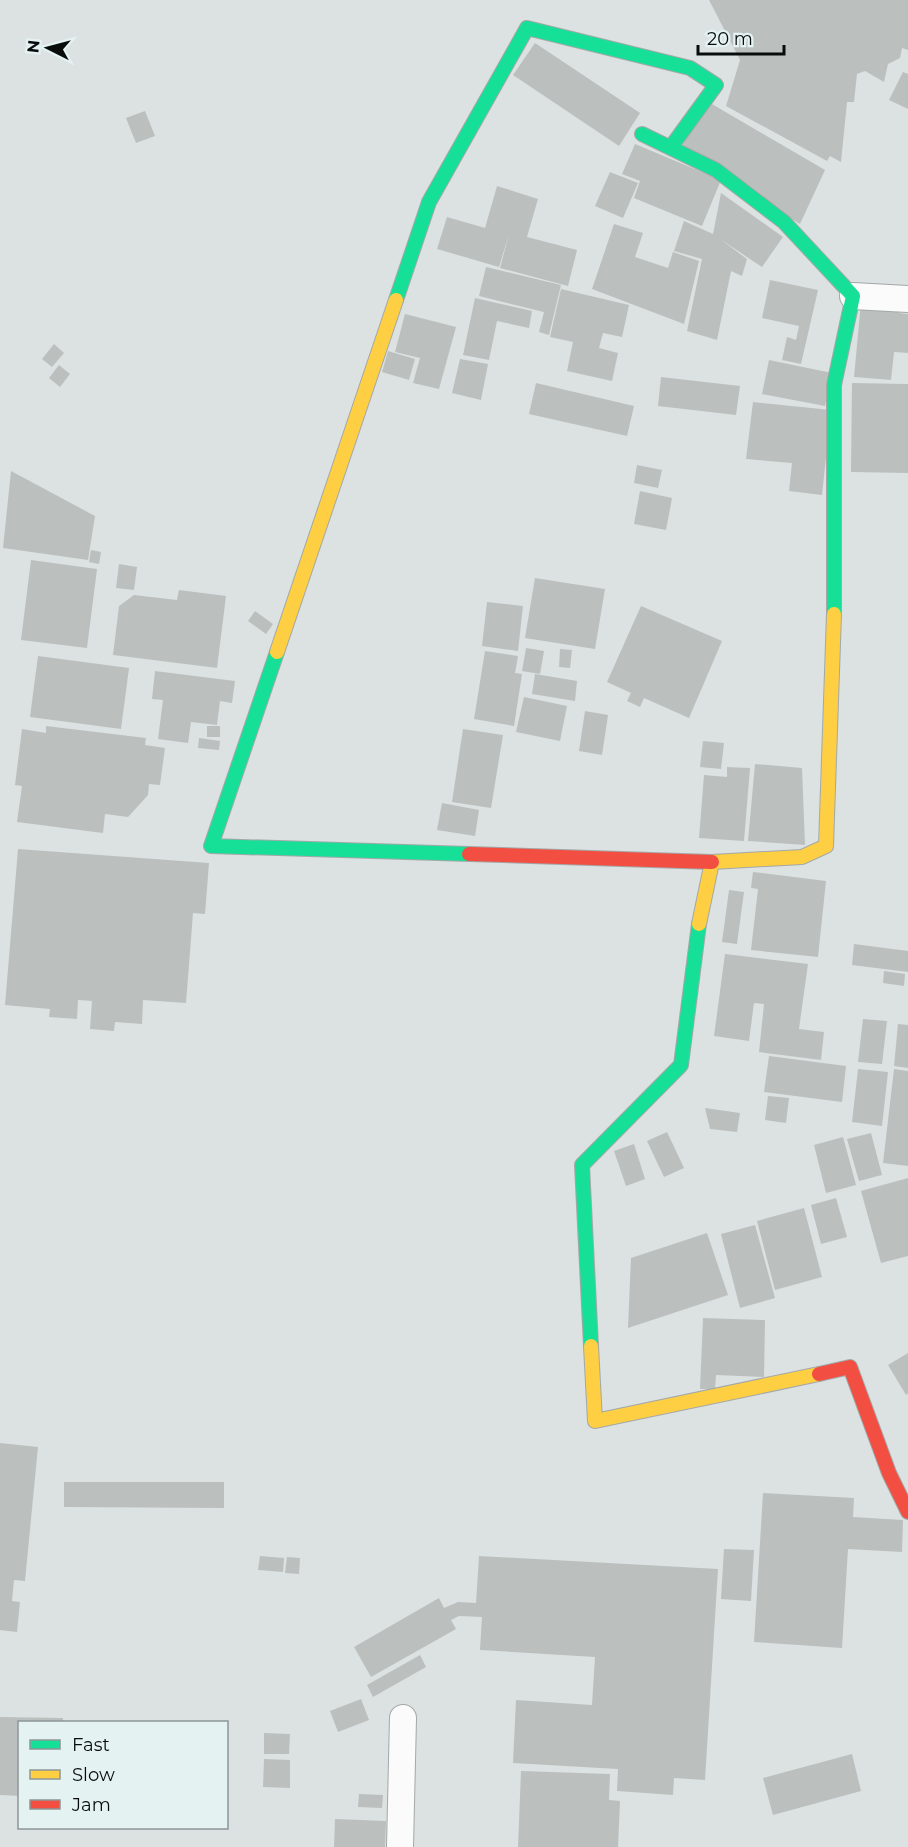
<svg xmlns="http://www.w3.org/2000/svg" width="908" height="1847" font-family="Montserrat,sans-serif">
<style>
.building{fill:#bbc0bf}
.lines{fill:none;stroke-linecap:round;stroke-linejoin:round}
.street-casing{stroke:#a3a8a8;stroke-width:28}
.fast-casing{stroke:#a3a8a8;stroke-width:16}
.slow-casing{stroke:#a3a8a8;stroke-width:16}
.jam-casing{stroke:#a3a8a8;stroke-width:16}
.street{stroke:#fafbfa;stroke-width:26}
.fast{stroke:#16e098;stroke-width:14}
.slow{stroke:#ffcf43;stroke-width:14}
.jam{stroke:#f24e42;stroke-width:14}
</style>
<rect width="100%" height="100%" fill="#dbe2e1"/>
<g class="building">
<polygon points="709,0 908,0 908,50 902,48 900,58 888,64 884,82 865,71 857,74 854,102 847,102 841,162 830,156 827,161 726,106 740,60"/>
<polygon points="535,43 640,113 619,146 513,75"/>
<polygon points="903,72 908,74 908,109 889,100"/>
<polygon points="705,100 825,170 800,224 680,151"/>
<polygon points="145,111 155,136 136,143 126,118"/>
<polygon points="635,144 721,180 702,226 634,198 640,181 622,174"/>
<polygon points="610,172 638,183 623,218 595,206"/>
<polygon points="497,186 538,199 527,237 577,250 568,286 500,268 509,234 499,267 437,249 447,217 485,228"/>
<polygon points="721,193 783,237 762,267 720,239 747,259 742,276 731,271 717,340 687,331 702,259 674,251 684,221 713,234"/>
<polygon points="614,224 643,233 635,257 668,268 673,252 699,261 684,324 592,289"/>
<polygon points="486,267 561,285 549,335 539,332 544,312 479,296"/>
<polygon points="770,280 818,290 801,364 782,360 787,337 796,340 799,326 762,318"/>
<polygon points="561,289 629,305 622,337 603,333 599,348 618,353 612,381 567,371 573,342 550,337"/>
<polygon points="475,298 532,311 529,328 497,321 489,360 463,355"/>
<polygon points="861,302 900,306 899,313 908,314 908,353 894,352 891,380 854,377"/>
<polygon points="405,314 456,327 439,389 413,383 420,358 395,352"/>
<polygon points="54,344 64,353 52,367 42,359"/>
<polygon points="388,351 415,359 409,380 382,372"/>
<polygon points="460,359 488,364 481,400 452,393"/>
<polygon points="769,360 832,373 825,406 762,394"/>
<polygon points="59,365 70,374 60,387 49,378"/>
<polygon points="661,377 740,386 736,415 658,406"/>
<polygon points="536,383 634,406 627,436 529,414"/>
<polygon points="852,383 908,384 908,473 851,472"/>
<polygon points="753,402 831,410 822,495 789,491 792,463 746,459"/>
<polygon points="637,465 662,470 658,488 634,483"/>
<polygon points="11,471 95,516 88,560 3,548"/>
<polygon points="640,491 672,498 666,530 634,524"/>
<polygon points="91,550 101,552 99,564 89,562"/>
<polygon points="31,560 97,569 87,648 21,640"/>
<polygon points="119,564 137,567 134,590 116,588"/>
<polygon points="535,578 605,589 595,649 525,638"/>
<polygon points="179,590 226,596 217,668 113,655 119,606 134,595 177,600"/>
<polygon points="487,602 523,606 518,651 482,646"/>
<polygon points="641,606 722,641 689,718 644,698 640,707 627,701 631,693 607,682"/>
<polygon points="255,611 273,624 266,634 248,621"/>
<polygon points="526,648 544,651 540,674 522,671"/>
<polygon points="560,649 572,650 570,668 559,667"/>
<polygon points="485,651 518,656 515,673 522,674 514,726 474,719"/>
<polygon points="38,656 129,668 121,729 30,717"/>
<polygon points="155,671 235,681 232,703 220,701 217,725 191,722 188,743 158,739 163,700 152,699"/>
<polygon points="535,674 577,681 575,701 532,694"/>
<polygon points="524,697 567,706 560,741 516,732"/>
<polygon points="585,711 608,715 602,755 579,751"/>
<polygon points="46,726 146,738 145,745 165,748 160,785 149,784 148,795 128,817 105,814 103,833 17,822 22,786 15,785 22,729 46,733"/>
<rect x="207" y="726" width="13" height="11"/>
<polygon points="463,729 503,735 491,808 452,802"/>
<polygon points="199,738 220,741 219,750 198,748"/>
<polygon points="703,741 724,743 721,769 700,767"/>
<polygon points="755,764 802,768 805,845 748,841"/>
<polygon points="727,767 750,768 744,841 699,838 704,775 727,777"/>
<polygon points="442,803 479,810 475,836 437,830"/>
<polygon points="18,849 209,863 205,914 193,913 186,1003 143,1000 142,1024 115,1022 114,1031 90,1029 92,1001 78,1000 77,1019 49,1017 50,1009 5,1005"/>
<polygon points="753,872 826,881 818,957 751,950 758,889 751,888"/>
<polygon points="729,890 744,892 737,944 722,942"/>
<polygon points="854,944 908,951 908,972 852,965"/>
<polygon points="725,954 808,964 799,1029 824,1032 821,1060 759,1052 764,1004 754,1003 749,1041 714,1036"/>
<polygon points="884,971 905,974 904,986 883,983"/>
<polygon points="863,1019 887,1021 882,1064 858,1062"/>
<polygon points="898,1024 908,1025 908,1068 894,1066"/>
<polygon points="769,1056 846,1066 842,1102 764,1092"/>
<polygon points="858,1069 888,1072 882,1126 852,1122"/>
<polygon points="894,1069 908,1071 908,1166 883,1163"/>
<polygon points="768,1096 789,1098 786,1123 765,1120"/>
<polygon points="705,1108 740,1113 737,1132 710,1129"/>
<polygon points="667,1132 684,1168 664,1177 647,1141"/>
<polygon points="871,1133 882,1175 859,1181 847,1139"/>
<polygon points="843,1137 856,1185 826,1193 814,1145"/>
<polygon points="634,1144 645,1179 626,1186 614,1151"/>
<polygon points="908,1178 908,1256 881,1263 861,1191"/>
<polygon points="836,1198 847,1237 821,1244 811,1205"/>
<polygon points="804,1208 822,1277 775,1290 757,1221"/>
<polygon points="755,1225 775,1298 740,1308 721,1234"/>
<polygon points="707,1233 728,1295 628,1328 631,1258"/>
<polygon points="703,1318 765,1320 764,1377 716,1375 715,1389 700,1389"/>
<polygon points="908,1353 908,1393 906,1395 888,1365"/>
<polygon points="0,1443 38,1447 25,1581 14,1580 12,1601 20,1602 17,1632 0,1630"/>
<polygon points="64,1482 224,1482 224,1508 64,1507"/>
<polygon points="763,1493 854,1498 853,1517 903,1520 902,1552 848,1549 842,1648 754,1642"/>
<polygon points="724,1549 754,1550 751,1601 721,1599"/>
<polygon points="260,1556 284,1558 283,1572 258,1570"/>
<polygon points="479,1556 718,1569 705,1780 674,1778 673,1795 617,1791 618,1769 513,1763 516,1700 592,1705 595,1657 480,1650 482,1617 459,1616 451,1620 456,1629 371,1677 354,1647 439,1598 444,1608 458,1602 476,1603"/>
<polygon points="287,1557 300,1558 299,1574 285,1573"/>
<polygon points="420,1655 426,1667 373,1697 367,1685"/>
<polygon points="361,1699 369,1720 338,1732 330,1711"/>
<polygon points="0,1717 63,1718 63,1722 20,1722 20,1796 0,1795"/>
<polygon points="264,1733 290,1734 289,1754 264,1754"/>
<polygon points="852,1754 861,1791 773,1815 763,1778"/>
<polygon points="264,1759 290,1760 290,1788 263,1787"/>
<polygon points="521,1771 610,1774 609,1800 620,1801 618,1847 518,1847"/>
<polygon points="359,1794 383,1795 382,1808 358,1807"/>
<polygon points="335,1819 386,1821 385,1847 334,1847"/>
</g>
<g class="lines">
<defs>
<g id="street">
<polyline points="853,296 908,299"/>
<polyline points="400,1847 403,1718"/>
</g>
<g id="fast">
<polyline points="642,134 716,170 784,222 853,296 834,385 834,614"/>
<polyline points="396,300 429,202 527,28 690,68 716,85 671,147"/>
<polyline points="277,652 211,846 469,854"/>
<polyline points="591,1346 582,1165 681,1065 699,924"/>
</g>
<g id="slow">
<polyline points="277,652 396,300"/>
<polyline points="699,924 712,862 802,857 826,846 834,614"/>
<polyline points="591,1346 595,1421 819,1374"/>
</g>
<g id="jam">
<polyline points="469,854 712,862"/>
<polyline points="819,1374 850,1367 889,1473 908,1512"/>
</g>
</defs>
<use href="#street" class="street-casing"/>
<use href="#fast" class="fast-casing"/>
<use href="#slow" class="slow-casing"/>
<use href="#jam" class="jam-casing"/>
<use href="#street" class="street"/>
<use href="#fast" class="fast"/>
<use href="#slow" class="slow"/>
<use href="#jam" class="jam"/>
</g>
<rect x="18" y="1721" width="210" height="108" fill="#e5f2f2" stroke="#8d9696" stroke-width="1.5"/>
<rect x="30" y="1740" width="30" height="9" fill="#16e098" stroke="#8d9696" stroke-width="1.5"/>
<text x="72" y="1751" font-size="18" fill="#080d0c">Fast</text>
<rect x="30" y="1770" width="30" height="9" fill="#ffcf43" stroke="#8d9696" stroke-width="1.5"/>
<text x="72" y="1781" font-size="18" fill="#080d0c">Slow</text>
<rect x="30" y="1800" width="30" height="9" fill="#f24e42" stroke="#8d9696" stroke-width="1.5"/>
<text x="72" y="1811" font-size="18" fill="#080d0c">Jam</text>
<g transform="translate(48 48) rotate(276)" stroke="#e5f2f2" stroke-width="4.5" paint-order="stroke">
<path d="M0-4.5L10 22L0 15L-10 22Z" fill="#080d0c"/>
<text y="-9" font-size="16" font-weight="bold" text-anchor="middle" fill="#080d0c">N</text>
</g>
<path d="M698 45v9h86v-9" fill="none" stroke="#080d0c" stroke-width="3"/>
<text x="707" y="45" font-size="18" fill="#080d0c" stroke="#e5f2f2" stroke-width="4.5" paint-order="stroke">20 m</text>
</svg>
